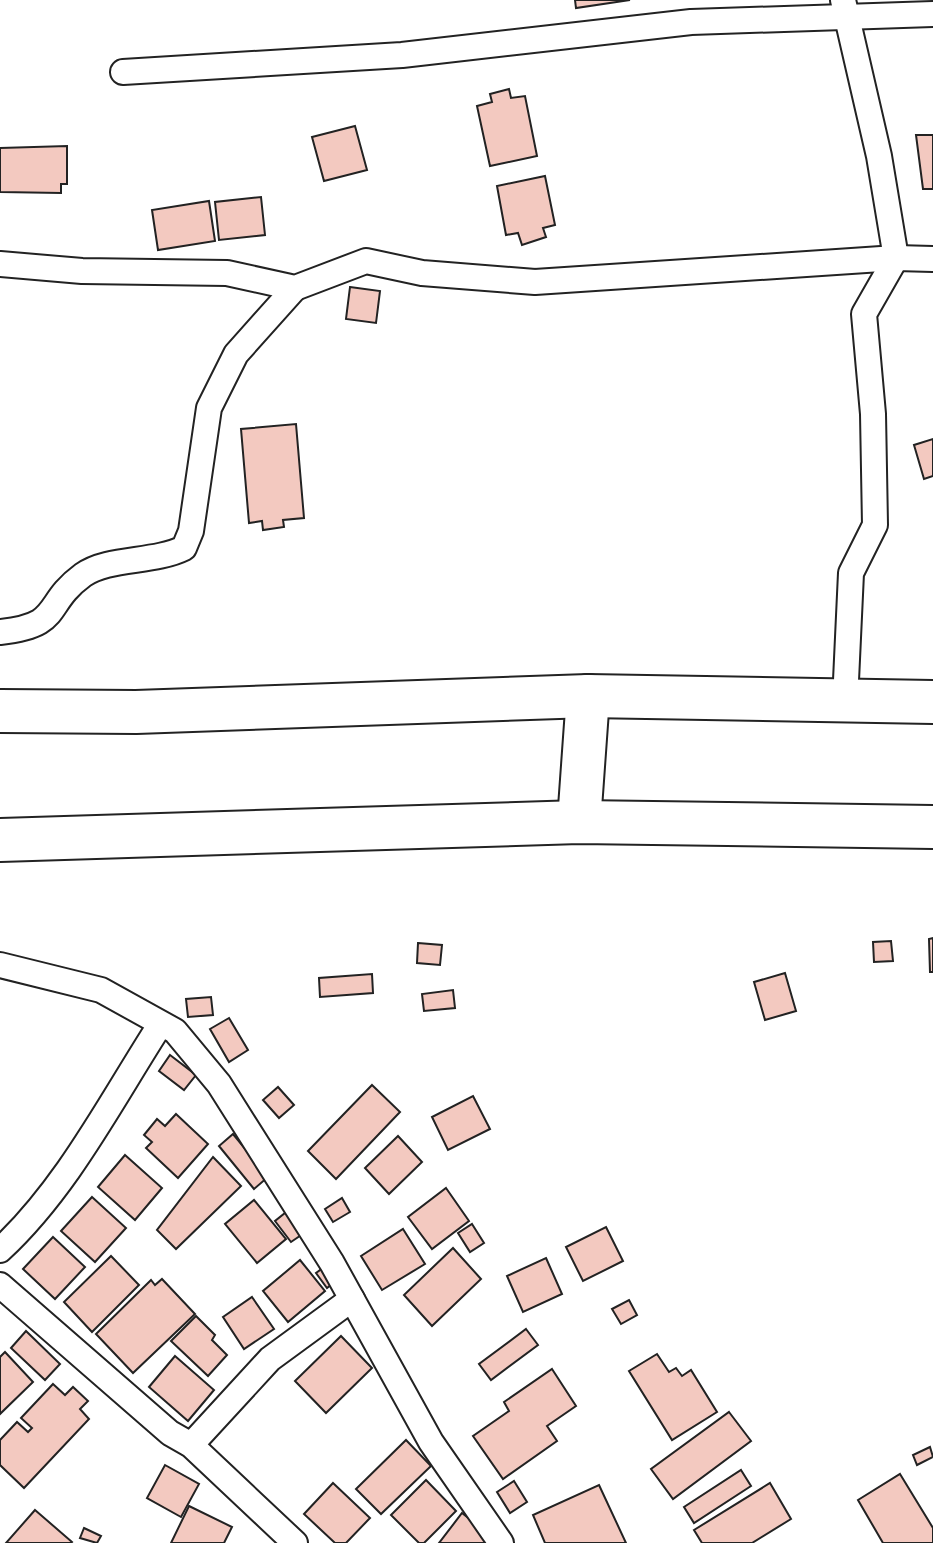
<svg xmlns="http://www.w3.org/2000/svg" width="933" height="1543" font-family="Helvetica,sans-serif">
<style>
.building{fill:#f3c9c0;stroke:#222;stroke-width:2}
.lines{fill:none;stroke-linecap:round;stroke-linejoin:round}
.minor-casing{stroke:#222;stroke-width:28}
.motorway-casing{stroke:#222;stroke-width:46}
.minor{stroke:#fff;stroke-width:24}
.motorway{stroke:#fff;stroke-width:42}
</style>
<rect width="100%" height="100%" fill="#fff"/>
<g class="building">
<polygon points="575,0 630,0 576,8"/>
<polygon points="509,89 511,98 525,96 537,156 490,166 477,106 492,102 490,94"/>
<polygon points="355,126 367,170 324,181 312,137"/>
<polygon points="916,135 933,135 933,189 923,189"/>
<polygon points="67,146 67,184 61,184 61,193 0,192 0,148"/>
<polygon points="545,176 555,225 543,228 546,237 522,245 518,233 506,235 497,186"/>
<polygon points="261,197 265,235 219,240 215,202"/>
<polygon points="209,201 215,241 158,250 152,210"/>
<polygon points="350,287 380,291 376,323 346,319"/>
<polygon points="296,424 304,518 283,520 284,527 263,530 262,521 249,523 241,429"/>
<polygon points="933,439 933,476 924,479 914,445"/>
<polygon points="933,938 933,972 930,972 929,939"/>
<polygon points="891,941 893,961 874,962 873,942"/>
<polygon points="418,943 442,945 440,965 417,963"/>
<polygon points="785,973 796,1011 765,1020 754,982"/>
<polygon points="372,974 373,993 320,997 319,978"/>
<polygon points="453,990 455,1008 424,1011 422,994"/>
<polygon points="211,997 213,1015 188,1017 186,999"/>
<polygon points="229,1018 248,1050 229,1062 210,1029"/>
<polygon points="170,1055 196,1075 184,1090 159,1071"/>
<polygon points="372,1085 400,1112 336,1179 308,1151"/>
<polygon points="278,1087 294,1105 279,1118 263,1100"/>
<polygon points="473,1096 490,1129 448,1150 432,1117"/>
<polygon points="176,1114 208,1144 178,1178 146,1148 152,1142 144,1135 157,1119 165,1126"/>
<polygon points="233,1134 268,1177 254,1189 219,1146"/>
<polygon points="398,1136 422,1162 389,1194 365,1168"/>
<polygon points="125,1155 162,1188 135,1220 98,1187"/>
<polygon points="213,1157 241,1186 176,1249 157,1230"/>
<polygon points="446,1188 469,1221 432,1249 408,1217"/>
<polygon points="92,1197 126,1228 95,1262 61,1231"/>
<polygon points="342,1198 350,1212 333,1222 325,1209"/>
<polygon points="254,1200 286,1239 257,1263 225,1224"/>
<polygon points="290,1209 307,1231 291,1242 275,1221"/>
<polygon points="472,1224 484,1243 470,1252 458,1233"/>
<polygon points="606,1227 623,1261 583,1281 566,1247"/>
<polygon points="403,1229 425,1264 382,1290 361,1256"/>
<polygon points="53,1237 85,1267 55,1299 23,1269"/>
<polygon points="453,1248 481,1279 432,1326 404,1295"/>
<polygon points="111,1256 139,1285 92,1332 64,1302"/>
<polygon points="546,1258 562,1294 523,1312 507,1276"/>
<polygon points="300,1260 325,1291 288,1322 263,1291"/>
<polygon points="327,1265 337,1280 327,1288 316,1273"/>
<polygon points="162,1279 195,1314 133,1373 96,1334 151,1280 155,1285"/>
<polygon points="252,1297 274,1329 244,1349 223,1317"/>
<polygon points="629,1300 637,1315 621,1324 612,1309"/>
<polygon points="196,1316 215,1335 212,1340 227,1355 208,1376 171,1341"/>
<polygon points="526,1329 538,1345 491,1380 479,1364"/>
<polygon points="26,1331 60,1364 45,1380 11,1348"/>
<polygon points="341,1336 372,1368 326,1413 295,1381"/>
<polygon points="5,1352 33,1382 0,1414 0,1357"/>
<polygon points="657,1354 669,1372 676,1368 682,1376 691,1370 717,1412 672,1440 629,1371"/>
<polygon points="175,1356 214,1390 188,1421 149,1387"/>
<polygon points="552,1369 576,1406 547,1426 557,1441 503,1479 473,1436 509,1411 504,1402"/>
<polygon points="53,1384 65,1395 73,1387 88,1401 80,1409 89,1419 24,1488 0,1465 0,1440 17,1422 28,1432 32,1428 21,1418"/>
<polygon points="729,1412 751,1441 673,1499 651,1469"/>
<polygon points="406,1440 431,1466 381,1514 356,1489"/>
<polygon points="930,1447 933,1457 917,1465 913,1455"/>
<polygon points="165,1465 199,1484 181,1517 147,1498"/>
<polygon points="741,1470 751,1486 694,1523 684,1507"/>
<polygon points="900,1474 933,1528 933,1543 883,1543 858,1500"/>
<polygon points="426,1480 456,1511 424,1543 419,1543 391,1515"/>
<polygon points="514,1481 527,1502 510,1513 497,1492"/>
<polygon points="333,1483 370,1518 346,1543 335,1543 304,1514"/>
<polygon points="770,1483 791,1519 752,1543 702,1543 694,1530"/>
<polygon points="599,1485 626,1543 545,1543 533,1515"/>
<polygon points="189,1506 232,1527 224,1543 171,1543"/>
<polygon points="35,1510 72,1542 71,1543 6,1543"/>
<polygon points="462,1513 495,1539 492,1543 439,1543"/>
<polygon points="84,1528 101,1536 97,1543 80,1538"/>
</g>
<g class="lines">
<defs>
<g id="minor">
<polyline points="843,0 879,156 896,258 864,314 873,414 875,525 851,573 845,702"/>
<polyline points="123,72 402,55 691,22 933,14"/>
<polyline points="0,264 82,271 227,273 295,288 366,261 422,273 535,282 896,258 933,259"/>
<path d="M0,632C64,625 42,605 83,575C108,557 154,563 184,548L191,531L209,408L236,354L295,288"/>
<polyline points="0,965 101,990 175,1031 219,1084 332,1263 431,1442 501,1543"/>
<path d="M0,1250C67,1188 111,1101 160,1025"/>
<polyline points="0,1285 170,1433 191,1445 295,1543"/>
<polyline points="191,1445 270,1359 352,1299"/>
</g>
<g id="motorway">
<polyline points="0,711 136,712 588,696 933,702"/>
<polyline points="579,822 588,696"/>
<polyline points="0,840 579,822 933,827"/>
</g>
</defs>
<use href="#minor" class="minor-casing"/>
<use href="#motorway" class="motorway-casing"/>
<use href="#minor" class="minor"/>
<use href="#motorway" class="motorway"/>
</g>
</svg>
